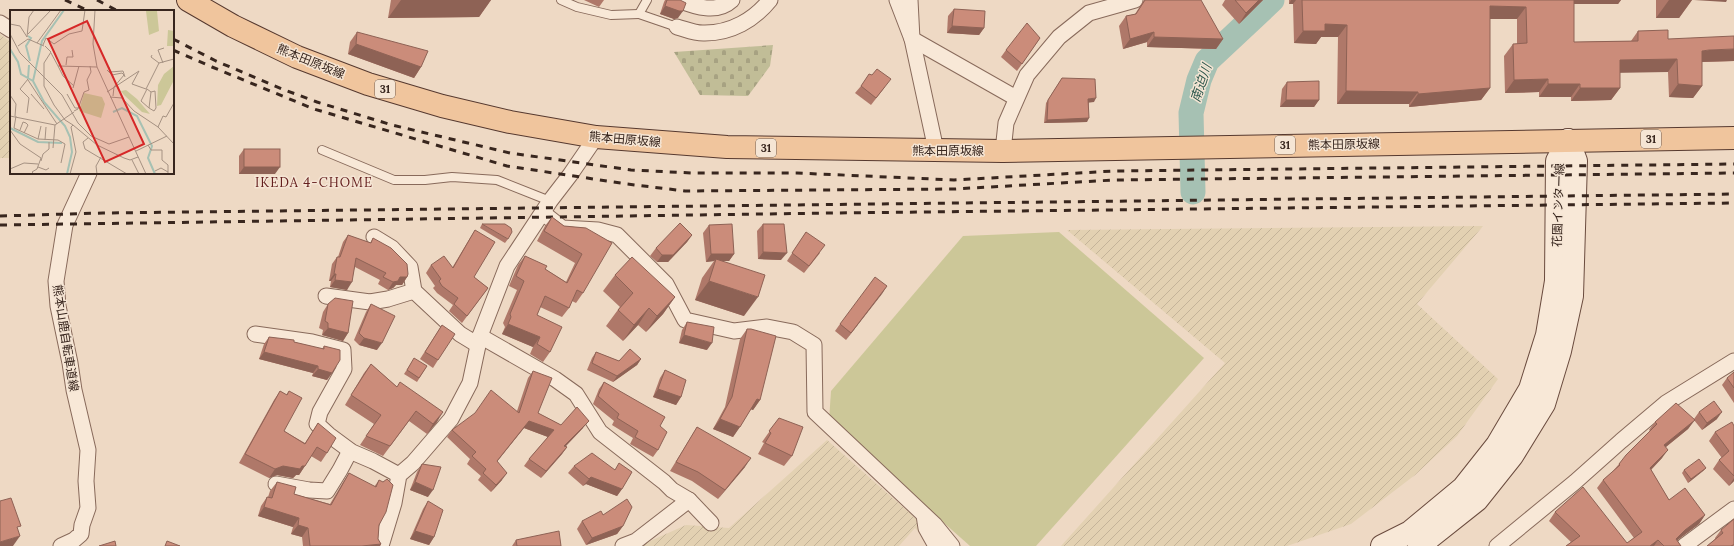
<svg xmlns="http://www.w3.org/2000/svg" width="1734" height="546" font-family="Lora,'Noto Sans JP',serif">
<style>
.farmland{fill:url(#farmland-furrows)}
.green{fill:#ccc798}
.cemetery{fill:url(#cemetery-stones)}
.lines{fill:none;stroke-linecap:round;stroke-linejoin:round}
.river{stroke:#a6c1b3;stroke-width:25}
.lane-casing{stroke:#886a5b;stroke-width:10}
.street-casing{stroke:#886a5b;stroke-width:17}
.secondary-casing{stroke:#6a4b3e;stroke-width:24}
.primary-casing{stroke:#56392f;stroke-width:24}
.lane{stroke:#f8e8d7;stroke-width:8}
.street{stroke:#f8e8d7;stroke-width:15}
.secondary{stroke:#f8e8d7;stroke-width:22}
.primary{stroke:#f0c59d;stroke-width:22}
.rail{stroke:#38261e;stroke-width:3;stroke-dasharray:7 7;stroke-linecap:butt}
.wall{fill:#af7869}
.shaded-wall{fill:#8e6255}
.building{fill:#cb8c7a;stroke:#8e6255}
.labels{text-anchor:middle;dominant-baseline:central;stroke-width:3;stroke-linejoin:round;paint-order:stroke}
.shield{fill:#f5e5d4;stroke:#715f55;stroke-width:1}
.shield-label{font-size:11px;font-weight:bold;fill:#38261e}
.street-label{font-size:12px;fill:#38261e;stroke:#f5e5d4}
.water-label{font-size:13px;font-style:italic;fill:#2e584d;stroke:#f5e5d4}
.neighbourhood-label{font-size:13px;letter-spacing:1px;fill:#641f1e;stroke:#f5e5d4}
.inset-river{fill:none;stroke:#a6c1b3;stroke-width:2}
.inset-road{fill:none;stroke:#a59182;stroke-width:1}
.view{fill:#d62828;fill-opacity:0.15;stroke:#d62828;stroke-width:2}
.inset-edge{fill:none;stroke:#38261e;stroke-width:2}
</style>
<defs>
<pattern id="farmland-furrows" width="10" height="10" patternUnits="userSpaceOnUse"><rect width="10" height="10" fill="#e3d1b2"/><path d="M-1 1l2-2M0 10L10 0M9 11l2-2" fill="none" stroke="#c4b399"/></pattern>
<pattern id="cemetery-stones" width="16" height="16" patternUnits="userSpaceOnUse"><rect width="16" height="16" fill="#c1bd97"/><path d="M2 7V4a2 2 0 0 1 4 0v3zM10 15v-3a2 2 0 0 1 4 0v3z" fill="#a7a282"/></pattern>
</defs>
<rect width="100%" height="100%" fill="#eed9c4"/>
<g class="farmland">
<polygon points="0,34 11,42 11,158 0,158"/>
<polygon points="1483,226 1417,304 1498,379 1457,436 1415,475 1351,524 1287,546 1061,546 1225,363 1067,230"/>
<polygon points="827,440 947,546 931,546 915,528 899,546 639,546 686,525 729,528"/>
</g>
<polygon class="green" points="1059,232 1204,358 1036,546 970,546 829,421 831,391 963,236"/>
<polygon class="cemetery" points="773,45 770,66 748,96 700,95 674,52"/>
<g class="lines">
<polyline class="river" points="1193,192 1191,113 1199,80 1207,61 1272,0"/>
<defs>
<g id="lane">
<polyline points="561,0 577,7 611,15 639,14"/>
<polyline points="647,0 639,14 677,27"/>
<polyline points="322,150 394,180 425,180 452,177 497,180 550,201"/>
</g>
<g id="street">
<path d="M678,0C696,7 717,14 732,0"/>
<polyline points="897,0 912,39 1016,98"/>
<polyline points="910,0 912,39 936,150"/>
<polyline points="0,23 11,30"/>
<path d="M677,27C685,29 696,34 705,33C731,33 754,20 770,0"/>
<polyline points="1003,151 1006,123 1027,75 1059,37 1089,13 1135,0"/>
<polyline points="543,213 562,228 598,230 617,235 666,284 685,320 734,331 767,327 793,332 814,345 815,412 935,525 952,546"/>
<polyline points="374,237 392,248 410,267 414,291 460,334 478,345"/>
<polyline points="326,296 370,302 388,299 414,291"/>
<polyline points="255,334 312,342 343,350 344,369 320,412 317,424 329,435 352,452 373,461 399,475"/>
<polyline points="480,336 555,379 576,394 600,432 664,482 672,490 689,500 711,523"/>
<polyline points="276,484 309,490 327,491 340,470 350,451"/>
<polyline points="924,515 926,528 936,546"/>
<polyline points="61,546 74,540 81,534 82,525 88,508 86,481 88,450 74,390 70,363 58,306 56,281 65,225 89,173"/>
<polyline points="381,546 394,503 399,475 413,463 451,419 470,383 480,336 507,266 550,201 570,175 596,137"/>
<polyline points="623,546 636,541 689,500"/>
<polyline points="1497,546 1575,482 1621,441 1666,403 1734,361"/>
<polyline points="1684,546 1734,509"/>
</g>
<g id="secondary">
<polyline points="1382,546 1410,532 1463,488 1497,445 1530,389 1547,335 1556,281 1557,161 1568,140"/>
<polyline points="1419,546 1477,500 1512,456 1544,404 1560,351 1572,296 1576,161 1568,140"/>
</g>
<polyline id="primary" points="188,0 233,26 297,57 368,84 442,106 510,122 596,137 727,147 1003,151 1734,138"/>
</defs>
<use href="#lane" class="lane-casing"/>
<use href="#street" class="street-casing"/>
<use href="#secondary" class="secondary-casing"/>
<use href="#primary" class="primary-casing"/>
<use href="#lane" class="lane"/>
<use href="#street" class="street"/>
<use href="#secondary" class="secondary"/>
<use href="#primary" class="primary"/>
<g class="rail">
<polyline points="65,0 89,11"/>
<polyline points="97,0 118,11"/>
<polyline points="173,39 216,61 282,89 317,102 392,125 510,153 631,170 692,173 797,173 954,180 1114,171 1734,164"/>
<polyline points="173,50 212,67 314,109 507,166 627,184 685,191 954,189 1114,180 1734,173"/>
<polyline points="0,216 103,213 1734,194"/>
<polyline points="0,225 833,213 1734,203"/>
</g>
</g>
<g class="wall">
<polygon points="391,0 491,0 479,17 388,18"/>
<polygon points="584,0 604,0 599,7"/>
<polygon points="665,0 680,0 678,18 674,19 660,14 664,2"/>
<polygon points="1144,0 1223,39 1216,49 1147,47 1147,42 1123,49 1119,26 1126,16 1135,14"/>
<polygon points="1225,0 1263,0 1239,24 1222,5"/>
<polygon points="1289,0 1621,0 1618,4 1574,4 1574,42 1631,41 1638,31 1668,39 1734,61 1702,62 1702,86 1693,98 1669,97 1668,72 1620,72 1620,88 1611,100 1571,101 1571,97 1539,97 1539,92 1505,93 1504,56 1513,44 1517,44 1517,19 1490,19 1490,88 1481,100 1409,107 1409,104 1337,104 1338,37 1321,37 1316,44 1294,43 1293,4 1289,4"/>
<polygon points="1656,0 1692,0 1679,18 1656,18"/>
<polygon points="954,9 984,28 979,35 947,33 948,16"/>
<polygon points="357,32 421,67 414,78 348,54 350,42"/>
<polygon points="1040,38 1017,71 1001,57 1006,50"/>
<polygon points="1062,78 1094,102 1089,102 1087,122 1044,123 1046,103"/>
<polygon points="1287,82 1319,100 1314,107 1280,107 1282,89"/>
<polygon points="861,86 885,87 871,105 855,93"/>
<polygon points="244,149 275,174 239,174 239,156"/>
<polygon points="552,217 564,226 586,228 583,293 576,303 572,301 569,308 562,317 540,307 537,315 550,352 543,362 530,354 533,347 502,334 505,327 503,323 517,290 509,286 518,265 525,256 545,269 566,282 575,263 537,241 545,226"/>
<polygon points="482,224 508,239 505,243 480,228"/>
<polygon points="763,224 781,260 758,259 757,231"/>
<polygon points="709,225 734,254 729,261 723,261 744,316 695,300 702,278 714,261 706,262 703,233"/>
<polygon points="475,230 474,277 488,288 462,323 449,311 453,305 437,293 433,288 435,286 426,273 431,265 452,268 470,238"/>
<polygon points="806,232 820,253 804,273 787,261"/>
<polygon points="348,235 370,243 373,238 407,277 402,285 396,285 393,288 388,290 378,284 380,280 355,267 347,290 330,287 331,281 329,281 332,264 337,257 338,257 343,242"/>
<polygon points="692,235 687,242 668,262 657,262 650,256 656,248"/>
<polygon points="615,275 675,297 663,314 646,332 638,325 623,341 606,326 620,307 603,291"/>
<polygon points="887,286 846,340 835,331 840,324"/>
<polygon points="328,304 348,333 343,341 322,335 323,330 319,328 323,312"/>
<polygon points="371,304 377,350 359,345 354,340 366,312"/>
<polygon points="687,322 707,350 679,343 682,330"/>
<polygon points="442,325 438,360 433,368 420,359"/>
<polygon points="747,329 760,400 753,410 751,409 733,437 713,429 725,407 740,339"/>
<polygon points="269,337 294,342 322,349 324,346 332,373 327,380 312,376 313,373 259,359 264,344"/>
<polygon points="596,352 619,361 641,359 637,365 613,382 587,370 592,358"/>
<polygon points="412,362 427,366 417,382 404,374"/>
<polygon points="371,364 437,422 427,434 409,421 383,456 360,445 374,424 345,405 364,373"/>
<polygon points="665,370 681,397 676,405 653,397 660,378"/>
<polygon points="533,371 538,413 561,425 583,428 566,446 567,447 562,454 541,478 524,466 529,459 548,437 524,428 497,461 502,480 491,492 478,480 481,476 467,464 470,459 447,437 452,430 517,411 528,378"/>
<polygon points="1734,372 1734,403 1722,385 1727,378"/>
<polygon points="604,382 660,426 658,450 653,457 630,444 633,438 612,425 614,421 593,404 599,389"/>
<polygon points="280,391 286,395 289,391 284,431 305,443 318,423 327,453 321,462 311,456 299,475 296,475 293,478 277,475 269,478 239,463 274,400"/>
<polygon points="1699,412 1717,419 1702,430 1694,420 1688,429 1666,447 1662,458 1651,470 1669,500 1705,515 1699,524 1677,540 1681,546 1566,546 1571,542 1549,521 1555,512 1627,543 1634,538 1597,488 1603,480 1613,471 1619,464 1650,431 1649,430 1655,422 1694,419"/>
<polygon points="779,418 792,456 784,466 758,454 764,443 762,442"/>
<polygon points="1734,426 1734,481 1729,486 1713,469 1719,460 1722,458 1709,441 1715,432"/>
<polygon points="697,427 745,467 718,499 692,481 670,471 691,437"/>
<polygon points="422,464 428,497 410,490 417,472"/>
<polygon points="574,466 622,489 617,496 586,484 583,486 568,473"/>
<polygon points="1706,468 1703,471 1688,483 1682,473 1684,470"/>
<polygon points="349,473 374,487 379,480 379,525 378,539 381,544 380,546 303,546 302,537 291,534 293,527 258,516 261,506 267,497 268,497 270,491 277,482 294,494 330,504 343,482"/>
<polygon points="428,501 434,537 429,545 410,539 423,509"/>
<polygon points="603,515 623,526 617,534 586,545 577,529 582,521"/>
<polygon points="1721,530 1734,546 1707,546 1715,539 1715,538"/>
<polygon points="516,540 561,546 512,546"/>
</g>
<g class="shaded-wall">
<polygon points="401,0 491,0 479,17 388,18"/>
<polygon points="1259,0 1263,0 1239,24 1246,13"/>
<polygon points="1291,0 1296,0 1293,4 1289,4"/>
<polygon points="1568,0 1621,0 1618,4 1565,4"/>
<polygon points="1669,0 1692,0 1679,18 1656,18"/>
<polygon points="1694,0 1727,0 1726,2"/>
<polygon points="665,6 683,11 678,18 674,19 660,14"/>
<polygon points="1490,6 1526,7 1517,19 1481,19"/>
<polygon points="1325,24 1347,25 1338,37 1321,37 1316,44 1294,43 1303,31"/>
<polygon points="952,26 984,28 979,35 947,33"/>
<polygon points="1154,32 1147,42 1123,49 1130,39"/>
<polygon points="1154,37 1223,39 1216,49 1147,47"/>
<polygon points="356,44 421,67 414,78 348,54"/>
<polygon points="1734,49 1734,61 1700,62 1702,51 1709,50"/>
<polygon points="1677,59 1668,72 1611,73 1620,60"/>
<polygon points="1548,79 1539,92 1505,93 1514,80"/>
<polygon points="1548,84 1580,84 1571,97 1539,97"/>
<polygon points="1678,84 1702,86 1693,98 1669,97"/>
<polygon points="1490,88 1481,100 1409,107 1418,94"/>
<polygon points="1580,88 1620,88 1611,100 1571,101"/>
<polygon points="1346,91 1418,92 1409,104 1337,104"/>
<polygon points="1096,98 1094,102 1086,103 1088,99"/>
<polygon points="1286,100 1319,100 1314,107 1280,107"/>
<polygon points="1089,118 1087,122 1044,123 1047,120"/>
<polygon points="244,167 280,167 275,174 239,174"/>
<polygon points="692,235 687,242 668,262 657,262 662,255"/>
<polygon points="763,252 787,253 781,260 758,259"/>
<polygon points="711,254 734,254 729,261 715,261 716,259 714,261 706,262"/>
<polygon points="334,274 336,274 331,281 329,281"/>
<polygon points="400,277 407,277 402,285 396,285 393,288 388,290 393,282"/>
<polygon points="335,280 352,282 347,290 330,287"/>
<polygon points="709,281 758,297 744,316 695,300"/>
<polygon points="887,286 882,294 846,340 851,333"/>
<polygon points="675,297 663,314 646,332 657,316"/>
<polygon points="649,308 638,325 623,341 634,325"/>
<polygon points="508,324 540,337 533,347 502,334"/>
<polygon points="328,328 348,333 343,341 322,335"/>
<polygon points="684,335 712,343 707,350 679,343"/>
<polygon points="364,338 382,343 377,350 359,345"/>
<polygon points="264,352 318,366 313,373 259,359"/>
<polygon points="641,359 637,365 613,382 617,376"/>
<polygon points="318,369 332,373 327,380 312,376"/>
<polygon points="658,389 681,397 676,405 653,397"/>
<polygon points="757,399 760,400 753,410 750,409"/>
<polygon points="443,412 437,422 427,434 433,424"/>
<polygon points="1722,412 1717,419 1702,430 1707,423"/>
<polygon points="720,419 740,427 733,437 713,429"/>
<polygon points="1695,420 1688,429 1657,454 1664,445"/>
<polygon points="529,421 554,430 548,437 524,428 492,468 497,461"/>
<polygon points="589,421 583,428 559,453 564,446"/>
<polygon points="567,447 562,454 541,478 546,471"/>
<polygon points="1668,450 1662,458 1644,477 1650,468"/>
<polygon points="751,458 745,467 718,499 725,490"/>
<polygon points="283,466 305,466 299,475 296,475 293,478 277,475 269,478 275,469"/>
<polygon points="1706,468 1703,471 1688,483 1691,479"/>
<polygon points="507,473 502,480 491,492 496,485"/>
<polygon points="591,477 622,489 617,496 586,484 583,486"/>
<polygon points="1734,478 1734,481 1729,486"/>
<polygon points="415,482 433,490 428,497 410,490"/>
<polygon points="264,507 299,518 293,527 258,516"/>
<polygon points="1705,515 1699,524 1679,539 1672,546 1676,539 1685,530"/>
<polygon points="298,525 308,528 302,537 291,534"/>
<polygon points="623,526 617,534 586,545 592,538"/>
<polygon points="415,531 434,537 429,545 410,539"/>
<polygon points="20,536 13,546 0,546 0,542"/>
<polygon points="1658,540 1654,546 1650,546"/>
<polygon points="381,544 380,546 362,546"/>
</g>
<g class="building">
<polygon points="667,0 680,0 686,3 683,11 679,11 665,6"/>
<polygon points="1145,0 1201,0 1223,39 1154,37 1154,32 1130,39 1126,16 1136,14"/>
<polygon points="1235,0 1259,0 1246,13"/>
<polygon points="1302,0 1574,0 1574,42 1638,41 1638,31 1668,30 1668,39 1734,36 1734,49 1709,50 1702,51 1702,86 1678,84 1677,59 1620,60 1620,88 1580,88 1580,84 1548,84 1548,79 1514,80 1513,44 1527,43 1526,7 1490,6 1490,88 1418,94 1418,92 1346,91 1347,25 1325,24 1325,31 1303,31"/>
<polygon points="954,9 985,11 984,28 952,26"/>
<polygon points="1027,23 1040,38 1022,64 1006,50"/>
<polygon points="357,32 428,51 421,67 356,44"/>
<polygon points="877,69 891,79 876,98 861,86 869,74 872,75"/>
<polygon points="1062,78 1095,79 1096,98 1088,99 1089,118 1047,120 1048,100"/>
<polygon points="1319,81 1319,100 1286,100 1287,82"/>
<rect x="244" y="149" width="36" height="18"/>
<polygon points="552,217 564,226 586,228 612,243 583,293 577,290 569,308 545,296 537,315 562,327 550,352 537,344 540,337 508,324 511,317 510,314 524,281 516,276 525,256 547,266 545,269 567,283 582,254 544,231"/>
<polygon points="680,223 692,235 673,255 662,255 656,248"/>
<polygon points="482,224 505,224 511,228 512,232 508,239"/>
<polygon points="732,224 734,254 711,254 709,225"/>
<polygon points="763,224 784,224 787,253 763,252"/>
<polygon points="475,230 495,242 474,277 488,288 467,316 454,304 458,298 442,286 439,281 441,279 431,265 444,256 453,268"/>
<polygon points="806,232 825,245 809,266 792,253"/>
<polygon points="348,235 371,243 373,238 391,248 407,264 408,274 407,277 400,277 398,281 393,282 383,277 386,273 356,258 352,282 335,280 336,274 334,274 337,257 340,257"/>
<polygon points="632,257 675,297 657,316 649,308 634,325 618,310 633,293 615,275"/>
<polygon points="716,259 765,275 758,297 709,281"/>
<polygon points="875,277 887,286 851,333 840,324"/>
<polygon points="335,298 353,301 348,333 328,328 328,323 325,321 328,304"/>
<polygon points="371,304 395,316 382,343 364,338 359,333"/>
<polygon points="687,322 714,327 712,343 684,335"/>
<polygon points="442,325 455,334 438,360 425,352"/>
<polygon points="747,329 751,329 776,336 760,400 757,399 740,427 720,419 732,397"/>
<polygon points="269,337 294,340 294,342 324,349 324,346 340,350 340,360 332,373 318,369 318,366 264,352"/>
<polygon points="630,349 641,359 617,376 592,363 596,352 619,361"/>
<polygon points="414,358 427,366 419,378 407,370"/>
<polygon points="371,364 397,387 400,382 443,412 433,424 416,411 390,446 366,436 381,415 351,395"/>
<polygon points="665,370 686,380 681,397 658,389"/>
<polygon points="533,371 552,378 538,413 561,425 577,407 589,421 564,446 567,447 546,471 529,459 554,430 529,421 497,461 507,473 496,485 483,473 486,469 472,456 476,452 452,430 475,413 491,390 519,413"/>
<polygon points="1734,372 1734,388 1727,378"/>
<polygon points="604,382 665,417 660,426 667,432 658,450 635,437 638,431 617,418 619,414 598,396"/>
<polygon points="280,391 287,395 289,391 302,398 284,431 305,444 318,423 336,438 327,453 317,447 305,466 302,466 300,469 283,466 275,469 245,454"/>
<polygon points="1714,401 1722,412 1707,423 1699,412"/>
<polygon points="1676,403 1695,420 1664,445 1668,450 1650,468 1669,500 1685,488 1705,515 1685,530 1676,539 1681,546 1664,546 1658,540 1650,546 1566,546 1580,536 1555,512 1583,487 1627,543 1642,532 1603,480 1620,465 1619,464 1626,455 1657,424 1655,422"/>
<polygon points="779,418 803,427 792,456 765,443 771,433 769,431"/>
<polygon points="1732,422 1734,426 1734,476 1719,460 1729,451 1715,432"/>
<polygon points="697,427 751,458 725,490 698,472 676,462"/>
<polygon points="592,453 615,470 619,463 632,472 622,489 591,477 589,479 574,466"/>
<polygon points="1699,459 1706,468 1691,479 1684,470"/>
<polygon points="422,464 441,467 433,490 415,482"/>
<polygon points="349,473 376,487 379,480 383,482 387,479 393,485 386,512 379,525 378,539 381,544 362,546 310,546 308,528 298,525 299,518 264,507 267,497 272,498 277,482 296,487 294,494 331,505"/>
<polygon points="11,498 21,526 17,527 20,536 0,542 0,501"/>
<polygon points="627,499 632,507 623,526 592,538 582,521 601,511 603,515"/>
<polygon points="428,501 443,510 434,537 415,531"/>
<polygon points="1734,519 1734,545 1733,545 1731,546 1707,546 1723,533 1721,530"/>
<polygon points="559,531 561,546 517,546 516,540"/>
<polygon points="115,541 116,546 99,546"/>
<polygon points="167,541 180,546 165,546"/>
</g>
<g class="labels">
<g class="shield">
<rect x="375" y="80" width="20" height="18" rx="3"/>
<rect x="1641" y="130" width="20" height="18" rx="3"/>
<rect x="1275" y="136" width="20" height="18" rx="3"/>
<rect x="756" y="139" width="20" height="18" rx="3"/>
</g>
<g class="shield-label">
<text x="385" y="89">31</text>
<text x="1651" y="139">31</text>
<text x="1285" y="145">31</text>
<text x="766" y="148">31</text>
</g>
<g class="street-label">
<text transform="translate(311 61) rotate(22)">熊本田原坂線</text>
<text transform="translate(625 139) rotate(5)">熊本田原坂線</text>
<text transform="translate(1344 144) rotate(-1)">熊本田原坂線</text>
<text x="948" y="150">熊本田原坂線</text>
<text transform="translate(1558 205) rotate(-88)">花園インター線</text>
<text transform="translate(66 338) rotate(81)">熊本山鹿自転車道線</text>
</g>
<g class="water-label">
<text transform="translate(1201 83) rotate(-71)">南迫川</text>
</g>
<g class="neighbourhood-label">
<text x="314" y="182">IKEDA 4-CHOME</text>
</g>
</g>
<g transform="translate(10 10)">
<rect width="164" height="164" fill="#eed9c4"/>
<path d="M147,1L149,21L139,25L136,1ZM74,83L92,87L95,94L91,108L69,101Z" fill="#ccc798"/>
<path d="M158,20L164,21V36H157ZM164,56V70L151,95L147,96L148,75L154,64ZM116,80L127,89L140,104L132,102L114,85L111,81Z" fill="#ccc798"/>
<path class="inset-river" d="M54,0L32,31L23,71L34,92L55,116L60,127L62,142L57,164M18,26L21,28L16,36L20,51M0,39L8,52L11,64L23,71M18,68L19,55M103,102L112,98L127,106L142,136L138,148L145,164M0,118L28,132L52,133"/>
<path class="inset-road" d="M85,0L83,34L87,57L136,164M0,14L10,16L17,27M0,24L10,43L52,85L68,113L81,126L99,134L119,127M18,24L41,0M17,27L19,7L24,0M27,33L51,0M33,35L36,28L44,34L59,24L72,21L75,0M8,36L18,29L34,36M35,36L41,42L34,53V76L44,95L55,110L63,115L61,117L66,142L60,164M41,43L48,56L87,57M142,45L141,47L149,53L164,49M153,53L148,40L154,38M56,55L57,47H63L62,40M48,56L53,66L64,76M99,57L100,62L113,61L115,67M97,60L102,65L112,63L114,65L104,77L103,86M18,70L47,114M63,78L69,56M137,79L141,82L139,98L131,91ZM97,82L129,61L122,74L136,79L149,53M21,84L34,99M57,84L65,98H68M0,85L6,94L5,106M100,87L112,88L124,101L148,117L164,134M139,98L144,101L146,98L145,81L141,82M64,101L68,99L74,82L79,80L77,70L81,62L80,56M17,103L19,88L10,79L18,69M0,106L45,115L64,102M6,106L4,118L28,129L48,130L55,134L51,153M63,115L87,135L114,148L120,150L128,147M148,117L153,106L156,107L164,93M0,120L10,134L31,148L27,159L22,162L24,164M10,120L13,112L16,113L18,115L14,123M28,129L31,116M35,130L36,117M138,135L141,140H152V150L158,155V164M43,138L45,115M75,139L117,164M75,139L73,132L78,128M126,141L157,126M122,150L129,164M31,151L33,144L39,139V132M28,157L36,160L39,158M0,159L14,153L28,154M145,161L151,158L158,162M87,164L86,156L91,147"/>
<path class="view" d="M77,11L134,134L95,152L38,29Z"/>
<rect width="164" height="164" class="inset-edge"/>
</g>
</svg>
